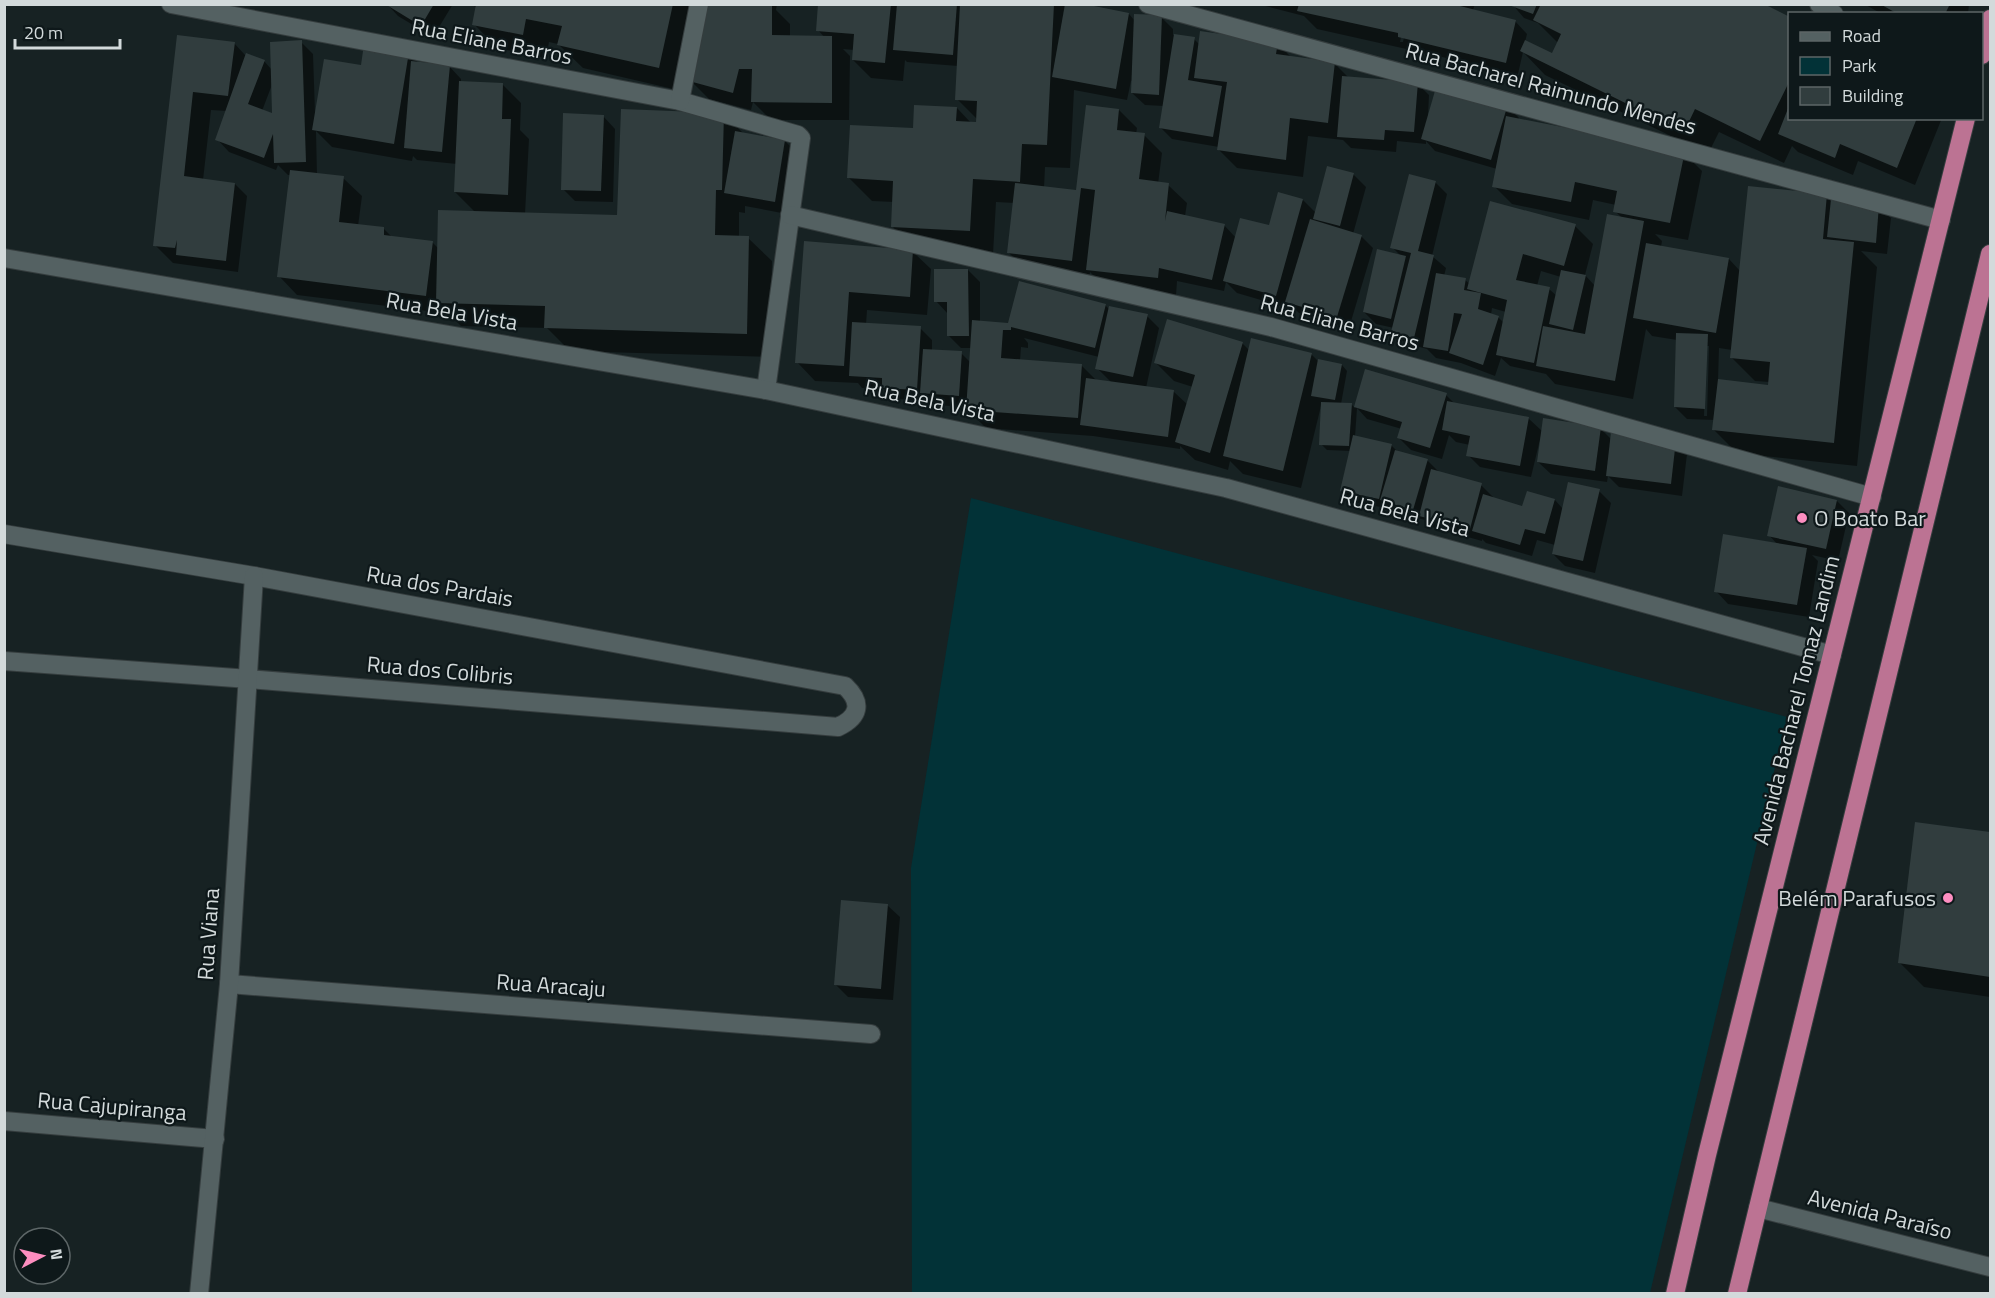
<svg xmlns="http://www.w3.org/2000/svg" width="1995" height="1298" font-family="'Titillium Web',sans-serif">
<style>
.green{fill:#023237}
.shadow{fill:#0007;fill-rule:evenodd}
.building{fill:#313d3e}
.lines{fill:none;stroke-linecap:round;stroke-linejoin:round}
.street-casing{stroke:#353d3e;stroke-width:20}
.secondary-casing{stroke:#353d3e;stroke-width:20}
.highway-casing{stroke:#353d3e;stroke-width:20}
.street{stroke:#546162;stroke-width:18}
.secondary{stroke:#546162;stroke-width:18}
.highway{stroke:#bc7393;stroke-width:18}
.poi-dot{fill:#fd8ec0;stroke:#0e181a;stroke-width:2}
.labels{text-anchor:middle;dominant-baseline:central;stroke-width:4.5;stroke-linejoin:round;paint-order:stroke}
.street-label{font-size:22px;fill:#d3dadb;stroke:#0e181a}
.poi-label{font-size:22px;fill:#d3dadb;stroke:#0e181a;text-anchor:start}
</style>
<rect width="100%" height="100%" fill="#172223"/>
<polygon class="green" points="971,498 1787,717 1650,1293 912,1293 911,868"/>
<g class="shadow">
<polygon points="387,4 453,4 433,37 398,16"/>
<polygon points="471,4 702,4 682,91 583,68 558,44 549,42 546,58 497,48 474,24 477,8"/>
<path d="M710,4H777L776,10L790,24V37L825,38L818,30L820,4H1065L1129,14L1135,21L1161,17L1173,29V35L1194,39L1200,45L1277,43L1292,58L1335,64L1349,78L1417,83L1429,95L1428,116L1507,105L1519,118L1518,120L1684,153L1702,171L1688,240L1655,234L1662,241L1661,247L1729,259L1740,271L1827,196L1832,201L1879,206L1891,218L1887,254L1861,251L1877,267L1857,466L1737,453L1714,430L1715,420L1687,419L1675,407L1677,340L1652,336L1646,329L1633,399L1555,384L1546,374L1510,366L1501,358L1495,376L1461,363L1436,358L1427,349L1405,343L1393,331L1394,328L1376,324L1364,312L1401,256L1392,247L1435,182L1447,194L1432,256L1446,268L1444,276L1465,280L1470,284L1491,203L1575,226L1593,244L1585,275L1595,286L1622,218L1615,211L1616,205L1593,200L1589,220L1512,204L1494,186L1497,169L1435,151L1426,141V144L1397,141L1396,152L1351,148L1343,140L1308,136L1303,177L1237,168L1219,150V147L1172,139L1160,127L1164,106L1145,105L1132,93L1133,81H1131L1127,100L1074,90L1070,168L1045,167L1044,188L1077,192L1119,110L1137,128L1136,134L1144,135L1162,153L1158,184L1168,185L1187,203L1185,216L1224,225L1236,238L1270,227L1303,200L1316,213L1353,174L1366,187L1353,234L1361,236L1373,248L1349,328L1299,313L1290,304L1288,308L1237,293L1226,282L1224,291L1177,281L1176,296L1105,287L1090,272L1089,279L1027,271L1009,253L1015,203L996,202L993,254L916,250L892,226L894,202L872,201L849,178L914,130L957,108L972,124H978V120L957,99L958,66L907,62L905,60L903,81L871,78L853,60L854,50L843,49L850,56L849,120H771L753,102L751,110L709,99L691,81ZM1541,271L1561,277L1557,296L1549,289L1537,286ZM1492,308L1506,312L1504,323L1498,317L1491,315ZM1706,346H1709L1707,416H1704ZM1719,348L1732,350L1731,357L1755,381L1770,382L1769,387L1718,381Z"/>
<polygon points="1258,4 1408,4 1400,42 1403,42 1411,4 1475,4 1473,10 1515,21 1527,34 1525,42 1553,55 1558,43 1538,23 1524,18 1512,4 1760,4 1790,19 1790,118 1942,118 1915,185 1858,161 1853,175 1798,152 1792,146 1784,163 1719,132 1708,154 1545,75 1523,52 1518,74 1317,29 1304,16"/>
<polygon points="1864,4 1969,4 1968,14 1882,14"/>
<path d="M179,37L234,43L245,55L264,61L272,70L301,42L313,54L315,113L362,66L409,53L419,64L449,66L461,79V83L503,85L521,103L520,130L529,139L525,214L619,217L724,114L744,134L785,141L797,153L787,214L745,206V213L739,212V237L748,238L772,261L770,357L570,351L547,328L461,326L445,310L444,313L297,295L279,276L291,175H288L278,165L276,170L229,152L217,139L227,111L211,110L203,180L235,184L247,196L238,272L173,263L155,245ZM273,82L274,115L262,111ZM316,131L332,147L412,161L413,156L417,160L457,164L455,192L476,213L439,249L433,243L393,238L384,229L358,226L362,196L343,178L317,175Z"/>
<polygon points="603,116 615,129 613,202 575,201 563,189"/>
<path d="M805,243L912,251L931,269L927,315L867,310L866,325L920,328L932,340V351L961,353L971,363L972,348H961L949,336L948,314L936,301L968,270L980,282V322L1012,325L1105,305L1110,310L1147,316L1159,328L1146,388L1174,392L1188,405L1193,387L1174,381L1156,363L1242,343L1250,351L1311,354L1319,362L1342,365L1347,371L1341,404H1351L1355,408L1366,370L1446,395L1455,404L1528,418L1542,431L1531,477L1480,467L1468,455L1470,445L1456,442L1449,435L1442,459L1411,450L1399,438L1402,429L1367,419L1357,408L1355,437L1391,445L1398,452L1427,460L1440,473L1481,485L1493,497V499L1523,508L1555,500L1563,509L1599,491L1611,503L1595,573L1565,566L1553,554L1555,545L1537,540L1532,556L1486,543L1482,539V541L1432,527L1425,520L1394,512L1391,509L1354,502L1342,490L1351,451L1327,450L1321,444V406L1301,488L1243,474L1230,461L1228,470L1195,460L1180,446V449L1093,436L986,428L968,410V407L934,405L931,401L896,399L885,389L862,388L858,383L815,381L797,362ZM1024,338L1099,357L1097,368L1112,383L1097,381L1081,365L1020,361L1021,347L1028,348V343Z"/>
<polygon points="1601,429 1611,439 1675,442 1687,454 1682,496 1619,487 1608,476 1607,482 1551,474 1538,462"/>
<polygon points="1837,501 1849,513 1838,561 1812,555 1818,561 1809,617 1728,604 1716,591 1777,544 1769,535"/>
<polygon points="1916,824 1990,834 1990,997 1924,987 1900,963"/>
<polygon points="887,905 900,917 893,1000 848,997 836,985"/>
</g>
<g class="building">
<polygon points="385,4 434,4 421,26"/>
<polygon points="476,4 673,4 659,68 557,45 562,26 526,19 523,35 472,25"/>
<polygon points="708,4 772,4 772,35 832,36 832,103 751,102 752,69 739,69 733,93 689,81"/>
<polygon points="818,4 891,4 885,63 852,60 854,34 816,31"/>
<polygon points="897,4 957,4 953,55 893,50"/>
<polygon points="960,4 1054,4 1047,145 1022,144 1020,182 973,179 970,231 891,227 893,181 847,178 850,125 913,128 914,105 957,107 956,121 976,122 977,101 955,100"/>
<polygon points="1065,4 1084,4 1129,13 1116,89 1052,77"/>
<polygon points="1299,4 1452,4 1516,20 1506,63 1398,37 1398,33 1297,11"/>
<polygon points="1506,4 1537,4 1533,14"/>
<polygon points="1541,4 1764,4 1790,17 1790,80 1760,141 1695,109 1684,132 1520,51 1525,40 1552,53 1561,34 1533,20"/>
<polygon points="1880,4 1950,4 1945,14 1898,14"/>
<polygon points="1134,14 1162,15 1159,95 1131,93"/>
<polygon points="1200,31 1278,42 1276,54 1335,62 1328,123 1290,118 1286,160 1217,150 1227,82 1194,78"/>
<polygon points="1174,34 1195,37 1188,80 1222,86 1213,137 1159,128"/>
<polygon points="177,35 235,42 228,96 193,92 184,176 235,183 226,261 176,255 177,240 175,248 153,246"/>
<polygon points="302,40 306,162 274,163 273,134 264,158 215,140 246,53 265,60 248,104 272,113 270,42"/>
<polygon points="364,44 409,52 394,144 312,130 324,59 361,65"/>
<polygon points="411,61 450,65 442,152 404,148"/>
<polygon points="1342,76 1418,82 1414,132 1385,130 1384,140 1337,137"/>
<polygon points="459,81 503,83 502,119 511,119 508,195 454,192"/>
<polygon points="1437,84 1508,104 1491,160 1421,139"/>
<polygon points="1086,105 1119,109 1117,130 1145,133 1139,179 1169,183 1165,221 1167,211 1225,224 1212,280 1159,268 1158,278 1086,270 1095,190 1081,188 1072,261 1007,253 1015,183 1076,190"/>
<polygon points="1789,106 1790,118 1917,118 1897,168 1840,144 1835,158 1778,134"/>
<polygon points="621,109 724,113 722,190 716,190 715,235 749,236 747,334 544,328 545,306 436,303 438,210 617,215"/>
<polygon points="563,113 604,115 601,191 561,190"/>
<polygon points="1506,116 1685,151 1670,223 1613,212 1617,191 1575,182 1571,202 1492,187"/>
<polygon points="735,131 785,140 775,202 724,193"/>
<polygon points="1327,166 1354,173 1340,226 1313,219"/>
<polygon points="290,170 344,176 339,222 384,227 384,235 433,241 426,296 277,277"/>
<polygon points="1409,174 1436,181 1418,251 1434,255 1414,338 1391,332 1411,253 1390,248"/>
<polygon points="1748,186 1827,194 1823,239 1854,242 1834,443 1712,430 1718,379 1768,385 1770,362 1730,358"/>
<polygon points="1278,192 1303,199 1276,296 1223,281 1240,218 1269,225"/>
<polygon points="1831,199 1879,205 1876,243 1827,237"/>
<polygon points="1490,201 1576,224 1564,266 1523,254 1516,280 1550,287 1534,363 1496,355 1507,300 1467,289"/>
<polygon points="1607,214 1644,221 1615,381 1536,366 1543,326 1585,334"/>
<polygon points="1310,219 1362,235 1337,317 1285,302"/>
<polygon points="804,241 913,250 910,297 849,292 844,366 795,363"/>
<polygon points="1646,243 1729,258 1716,333 1633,318"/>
<polygon points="1377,249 1406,256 1391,319 1363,312"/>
<polygon points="934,269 968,269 969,336 947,336 947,302 934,302"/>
<polygon points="1561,270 1586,275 1573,330 1549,324"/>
<polygon points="1436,273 1466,278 1464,290 1481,293 1478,309 1499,316 1483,365 1449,353 1462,314 1454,313 1448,351 1423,347"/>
<polygon points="1019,281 1106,304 1095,348 1011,327 1011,330 1003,330 1001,358 1082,364 1078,418 966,410 972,320 1008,323"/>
<polygon points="1109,306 1148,314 1133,377 1095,369"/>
<polygon points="1167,319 1243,342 1210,453 1175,442 1195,375 1154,363"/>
<polygon points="852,322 921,326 917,390 882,388 882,378 849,376"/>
<polygon points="1676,333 1708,334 1705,409 1674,407"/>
<polygon points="1251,338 1312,353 1283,471 1223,456"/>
<polygon points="923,349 962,351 959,396 920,393"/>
<polygon points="1318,359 1342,364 1335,400 1311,396"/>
<polygon points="1365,369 1447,393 1430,448 1397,438 1402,422 1354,407"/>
<polygon points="1086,378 1174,390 1168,437 1080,425"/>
<polygon points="1447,401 1529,417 1520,466 1466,456 1470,436 1442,430"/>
<polygon points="1321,402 1352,403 1349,446 1319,445"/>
<polygon points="1543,418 1601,427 1595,471 1537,462"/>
<polygon points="1611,432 1676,440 1671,484 1606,476"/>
<polygon points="1353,435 1392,444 1379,499 1340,491"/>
<polygon points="1395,450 1428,459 1413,510 1380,500"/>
<polygon points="1431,469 1482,483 1470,529 1419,516"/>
<polygon points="1568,482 1600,489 1583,561 1552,554"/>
<polygon points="1778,486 1837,500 1826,549 1767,536"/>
<polygon points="1527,491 1555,499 1545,534 1525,529 1520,545 1472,531 1483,494 1522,506"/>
<polygon points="1723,534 1807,548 1797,605 1714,592"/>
<polygon points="1915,822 1990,832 1990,977 1898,963"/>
<polygon points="841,900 888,904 881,989 834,985"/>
</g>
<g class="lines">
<defs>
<g id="street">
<polyline points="171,4 680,101 798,135 801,138 766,390"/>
<polyline points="1148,4 1941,220"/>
<polyline points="1819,4 1834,14"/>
<polyline points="680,101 699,4"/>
<polyline points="790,215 1271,327 1872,497"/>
<polyline points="4,258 766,390 1226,488 1832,655"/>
<path d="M4,534L254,576L845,686C863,703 859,717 838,727L249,679L4,661"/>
<polyline points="229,984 871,1034"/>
<polyline points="4,1121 215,1139"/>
<polyline points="199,1294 229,984 254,576"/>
</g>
<polyline id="secondary" points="1758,1208 1990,1267"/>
<g id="highway">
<polyline points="1982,55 1990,19"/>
<polyline points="1675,1294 1707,1155 1966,118"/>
<polyline points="1737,1294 1990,254"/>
</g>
</defs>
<use href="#street" class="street-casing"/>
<use href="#secondary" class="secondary-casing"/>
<use href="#highway" class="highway-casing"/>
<use href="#street" class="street"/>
<use href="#secondary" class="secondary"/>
<use href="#highway" class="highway"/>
</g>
<g class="poi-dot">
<circle cx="1802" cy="518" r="6"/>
<circle cx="1948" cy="898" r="6"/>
</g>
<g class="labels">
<g class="street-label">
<text transform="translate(492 41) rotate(11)">Rua Eliane Barros</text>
<text transform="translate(1551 88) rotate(15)">Rua Bacharel Raimundo Mendes</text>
<text transform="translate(452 311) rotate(10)">Rua Bela Vista</text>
<text transform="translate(1340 322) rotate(15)">Rua Eliane Barros</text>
<text transform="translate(930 400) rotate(12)">Rua Bela Vista</text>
<text transform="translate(1405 512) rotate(15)">Rua Bela Vista</text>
<text transform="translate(440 586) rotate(10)">Rua dos Pardais</text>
<text transform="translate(440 670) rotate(5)">Rua dos Colibris</text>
<text transform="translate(1796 700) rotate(-76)">Avenida Bacharel Tomaz Landim</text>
<text transform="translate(208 934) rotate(-86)">Rua Viana</text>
<text transform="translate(551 985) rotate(4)">Rua Aracaju</text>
<text transform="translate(112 1106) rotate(5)">Rua Cajupiranga</text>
<text transform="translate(1880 1214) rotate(14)">Avenida Paraíso</text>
</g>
<g class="poi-label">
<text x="1814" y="518">O Boato Bar</text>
<text x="1936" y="898" text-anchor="end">Belém Parafusos</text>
</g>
</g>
<rect width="1995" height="1298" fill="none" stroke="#d3dadb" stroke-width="12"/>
<rect x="1788" y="12" width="195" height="108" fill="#0e181a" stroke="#5d6667" stroke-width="1.5"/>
<rect x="1800" y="32" width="30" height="9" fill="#546162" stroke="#5d6667" stroke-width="1.5"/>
<text x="1842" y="42" font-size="18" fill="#d3dadb">Road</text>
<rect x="1800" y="57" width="30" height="18" fill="#023237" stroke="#5d6667" stroke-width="1.5"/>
<text x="1842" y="72" font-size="18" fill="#d3dadb">Park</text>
<rect x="1800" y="87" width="30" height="18" fill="#313d3e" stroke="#5d6667" stroke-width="1.5"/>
<text x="1842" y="102" font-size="18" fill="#d3dadb">Building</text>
<g transform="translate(42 1256) rotate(83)"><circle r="28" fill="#0e181a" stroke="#5d6667" stroke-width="1.5"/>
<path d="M0-4.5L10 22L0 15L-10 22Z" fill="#fd8ec0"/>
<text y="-9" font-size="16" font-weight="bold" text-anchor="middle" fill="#d3dadb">N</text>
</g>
<path d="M15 39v9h105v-9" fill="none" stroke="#d3dadb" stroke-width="3"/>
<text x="24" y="39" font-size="18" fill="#d3dadb" stroke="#0e181a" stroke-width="4.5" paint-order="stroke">20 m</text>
</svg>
